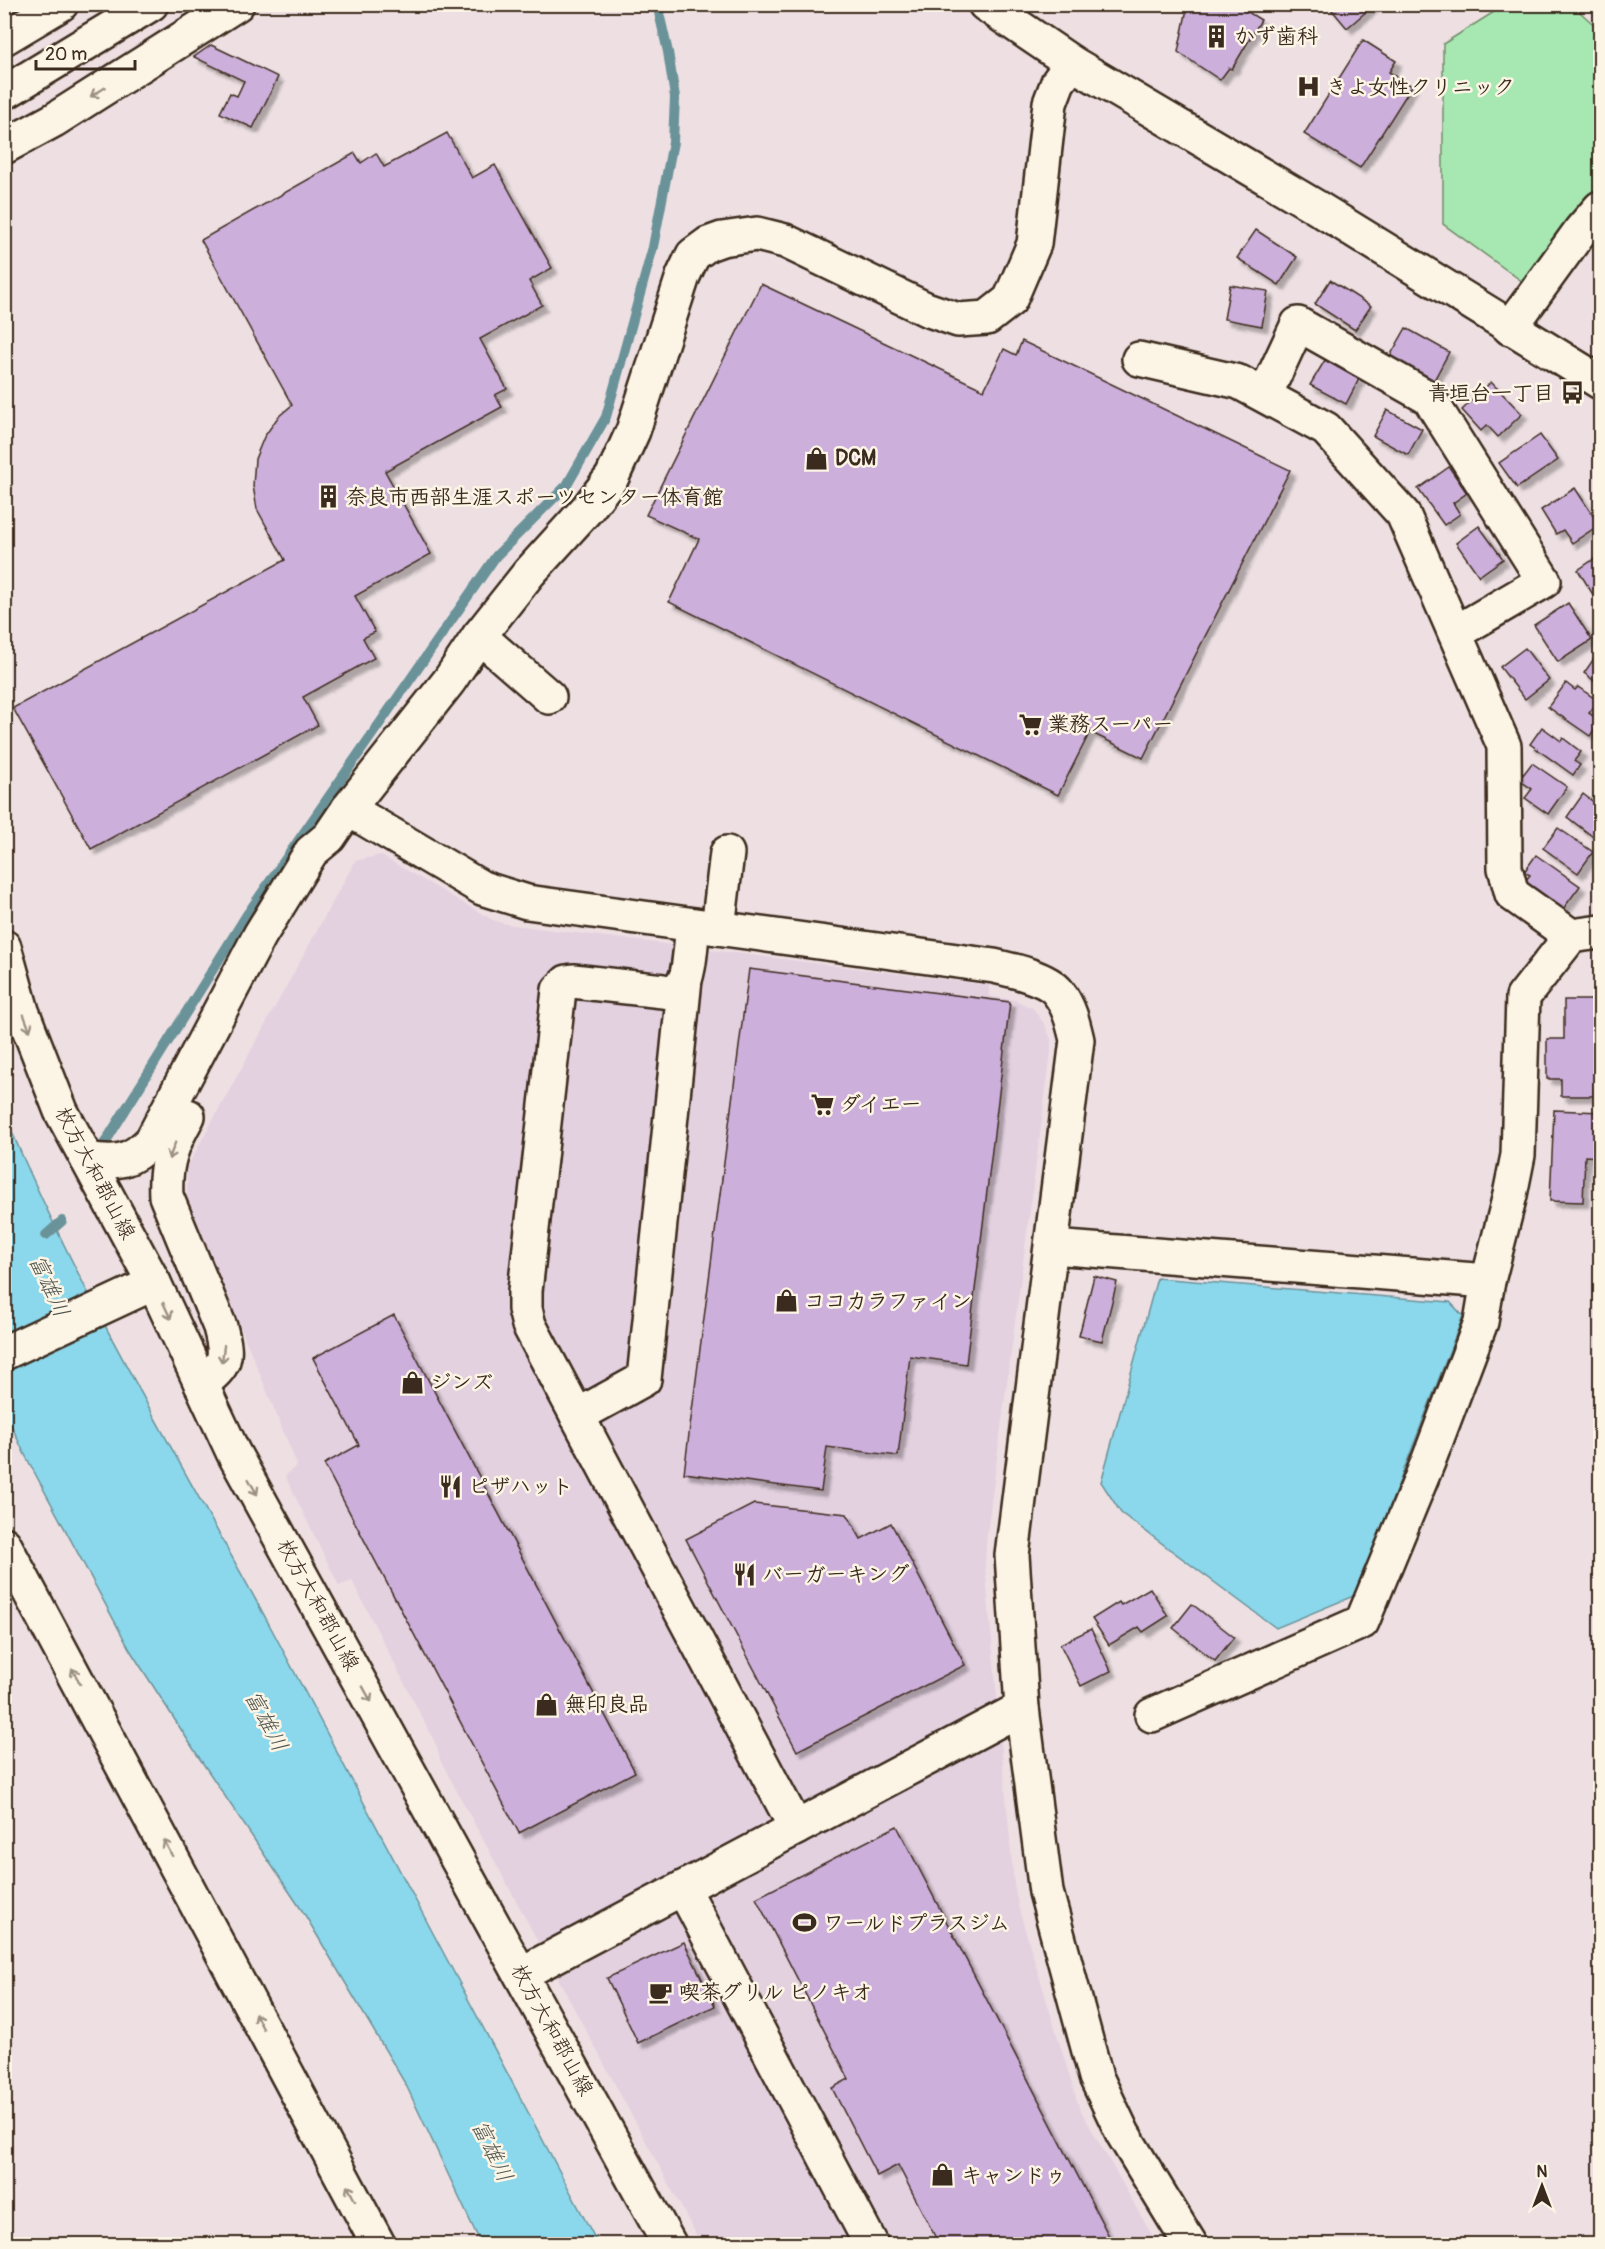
<svg xmlns="http://www.w3.org/2000/svg" width="1605" height="2249" font-family="Pangolin,'Klee One',sans-serif">
<style>
.built{fill:#e4d1e0}
.green{fill:#a7e8b2;stroke:#718968;stroke-width:1.5}
.water{fill:#8bd7eb;stroke:#6b9299;stroke-width:1.5}
.lines{fill:none;stroke-linecap:round;stroke-linejoin:round}
.stream{stroke:#6b9299;stroke-width:10}
.building{fill:#cdafdc;stroke:#3b2a1e;stroke-width:1.5;filter:url(#shadow)}
.minor-casing{stroke:#3b2a1e;stroke-width:38}
.major-casing{stroke:#3b2a1e;stroke-width:38}
.highway-casing{stroke:#3b2a1e;stroke-width:38}
.minor{stroke:#fcf5e5;stroke-width:33}
.major{stroke:#fcf5e5;stroke-width:33}
.highway{stroke:#fcf5e5;stroke-width:33}
.oneway{stroke:#9c9082}
.labels{text-anchor:middle;dominant-baseline:central;stroke-width:5;stroke-linejoin:round;paint-order:stroke}
.poi-label{font-size:21px;font-weight:bold;fill:#3b2a1e;stroke:#fcf5e5;text-anchor:start}
.street-label{font-size:21px;fill:#3b2a1e;stroke:#fcf5e5}
.water-label{font-size:22px;font-style:italic;fill:#4f5551;stroke:#fcf5e5}
</style>
<defs>
<filter id="shadow"><feDropShadow dx="5.5" dy="5.5" stdDeviation="1.5" flood-color="#0004"/></filter>
</defs>
<rect width="100%" height="100%" fill="#eee0e2"/>
<filter id="ink" filterUnits="userSpaceOnUse"><feTurbulence type="fractalNoise" baseFrequency=".0167" numOctaves="2"/><feDisplacementMap in="SourceGraphic" scale="12" xChannelSelector="R" yChannelSelector="G"/><feConvolveMatrix kernelMatrix="1 2 1 2 8 2 1 2 1" color-interpolation-filters="sRGB"/></filter>
<g filter="url(#ink)">
<polygon class="built" points="380,855 493,920 506,924 989,985 989,996 1015,1000 1033,1008 1045,1025 1051,1039 1051,1052 987,1534 985,1564 1014,1884 1019,1909 1079,2107 1157,2244 701,2244 440,1760 437,1747 352,1581 339,1586 285,1476 297,1465 187,1197 187,1167 355,861"/>
<polygon class="green" points="1505,5 1572,5 1600,30 1600,192 1523,282 1443,224 1443,44"/>
<g class="water">
<path d="M4,1113C78,1291 178,1457 270,1626C380,1832 488,2038 598,2244H481L406,2085L305,1915L200,1759L130,1650L24,1453L5,1412Z"/>
<polygon points="1157,1278 1450,1302 1463,1316 1356,1595 1276,1628 1121,1513 1101,1482"/>
</g>
<g class="lines">
<g class="stream">
<polyline points="101,1149 248,913 496,556 567,485 606,417 653,247 673,142 675,97 668,52 657,4"/>
<polyline points="46,1235 62,1221"/>
</g>
</g>
<g class="building">
<polygon points="1188,4 1235,4 1261,20 1232,69 1229,68 1220,80 1178,52"/>
<polygon points="1327,4 1374,4 1374,5 1347,28"/>
<polygon points="1363,40 1396,61 1389,72 1412,86 1360,168 1304,134"/>
<polygon points="211,45 278,77 253,128 220,113 230,93 237,96 244,81 194,57"/>
<polygon points="447,133 472,178 495,165 552,268 529,281 542,305 480,339 507,389 495,395 502,407 385,471 431,554 355,596 375,632 363,638 374,658 303,697 318,725 91,849 13,708 285,560 257,509 253,486 255,459 264,437 278,417 292,405 201,240 355,153 361,163 376,153 384,167"/>
<polygon points="1256,230 1297,257 1279,285 1237,258"/>
<polygon points="1330,280 1371,306 1355,330 1315,304"/>
<polygon points="761,284 984,390 1004,349 1016,355 1022,341 1290,470 1143,758 1090,732 1058,795 669,602 699,539 646,515"/>
<polygon points="1230,285 1268,291 1262,326 1224,319"/>
<polygon points="1406,328 1449,352 1433,382 1389,358"/>
<polygon points="1325,360 1359,379 1346,404 1310,385"/>
<polygon points="1491,382 1522,414 1498,437 1487,425 1481,431 1462,410"/>
<polygon points="1387,410 1422,429 1408,455 1373,436"/>
<polygon points="1540,435 1558,460 1517,488 1499,463"/>
<polygon points="1449,467 1467,493 1453,503 1460,514 1444,525 1418,489"/>
<polygon points="1575,488 1599,525 1572,543 1563,530 1556,534 1541,510"/>
<polygon points="1479,526 1503,559 1479,576 1456,543"/>
<polygon points="1600,555 1600,606 1578,570"/>
<polygon points="1568,603 1592,640 1558,662 1534,625"/>
<polygon points="1525,648 1549,680 1525,699 1500,667"/>
<polygon points="1600,650 1600,685 1584,673"/>
<polygon points="1566,683 1575,690 1578,687 1598,701 1589,713 1600,721 1590,736 1548,707"/>
<polygon points="1542,727 1561,741 1563,738 1581,752 1574,761 1580,765 1573,775 1530,744"/>
<polygon points="1532,763 1567,787 1548,814 1525,798 1532,789 1519,780"/>
<polygon points="1583,794 1600,807 1600,842 1567,817"/>
<polygon points="1558,828 1593,852 1578,873 1543,848"/>
<polygon points="1536,855 1580,886 1563,909 1525,881 1530,875 1524,872"/>
<polygon points="749,969 1010,1002 966,1364 910,1356 898,1456 827,1447 821,1491 684,1473"/>
<polygon points="1564,1000 1600,1000 1600,1048 1594,1048 1594,1096 1561,1096 1561,1079 1547,1079 1547,1039 1564,1039"/>
<polygon points="1554,1110 1600,1112 1600,1157 1585,1156 1583,1202 1550,1201"/>
<polygon points="1094,1276 1117,1282 1102,1341 1079,1336"/>
<polygon points="394,1315 635,1772 519,1833 324,1464 359,1445 313,1358"/>
<polygon points="754,1504 847,1514 861,1539 891,1523 965,1665 797,1751 686,1539"/>
<polygon points="1150,1588 1168,1616 1143,1632 1139,1627 1109,1645 1092,1619 1119,1602 1121,1605"/>
<polygon points="1192,1604 1234,1637 1215,1661 1173,1628"/>
<polygon points="1091,1629 1111,1671 1081,1686 1060,1644"/>
<polygon points="897,1826 1113,2244 939,2244 898,2165 877,2176 832,2088 849,2079 756,1898"/>
<polygon points="684,1942 715,2006 638,2043 607,1978"/>
</g>
<g class="lines">
<defs>
<g id="minor">
<polyline points="985,4 1072,63 1316,207 1600,382"/>
<polyline points="4,147 54,120 237,4"/>
<polyline points="1510,328 1581,230 1600,208"/>
<polyline points="1139,359 1239,382 1326,429 1403,514 1504,746 1505,868 1512,894 1571,936"/>
<polyline points="1265,395 1298,324 1429,398 1544,581 1455,633"/>
<polyline points="479,636 549,697"/>
<path d="M348,809L482,888L527,902L994,966C1012,970 1047,978 1058,992C1069,1006 1073,1023 1077,1040L1012,1555L1022,1708L1046,1892L1096,2077L1123,2134L1190,2244"/>
<path d="M693,925C691,938 690,978 681,987C676,993 670,992 663,991L573,981L567,982L559,990L525,1291V1309L529,1325L796,1828"/>
<polyline points="718,928 727,853"/>
<path d="M188,1116C172,1144 164,1163 166,1196L220,1327C228,1357 227,1365 201,1384"/>
<path d="M87,1159C117,1164 131,1162 152,1140L260,935L311,852L329,837L348,809L449,681L479,636L529,573L588,508L612,477L633,431L683,276L693,255L708,244L722,239L757,234L785,241L926,309L958,320L987,318L1010,300L1034,244L1050,103L1058,82L1072,63"/>
<polyline points="1053,1247 1488,1281"/>
<polyline points="4,1353 154,1283"/>
<polyline points="577,1416 644,1379 685,979"/>
<polyline points="1152,1715 1362,1622 1428,1462 1481,1322 1488,1281 1510,1195 1518,1155 1523,997 1571,936 1600,932"/>
<polyline points="683,1888 871,2244"/>
<polyline points="521,1974 1022,1708"/>
</g>
<g id="major">
<polyline points="4,947 22,1011 61,1111 154,1283 233,1452 669,2244"/>
<polyline points="4,1544 378,2244"/>
</g>
<g id="highway">
<polyline points="4,38 61,4"/>
<polyline points="4,93 151,4"/>
</g>
</defs>
<use href="#minor" class="minor-casing"/>
<use href="#major" class="major-casing"/>
<use href="#highway" class="highway-casing"/>
<use href="#minor" class="minor"/>
<use href="#major" class="major"/>
<use href="#highway" class="highway"/>
</g>
<defs><path id="oneway-shaft" d="M-6 0H5M1.5-3L5.5 0L1.5 3" fill="none" stroke-width="1.6" stroke-linecap="round" stroke-linejoin="round" transform="scale(1.5)"/></defs>
<g class="oneway">
<use href="#oneway-shaft" transform="translate(98 92) rotate(148)"/>
<use href="#oneway-shaft" transform="translate(27 1023) rotate(69)"/>
<use href="#oneway-shaft" transform="translate(172 1151) rotate(111)"/>
<use href="#oneway-shaft" transform="translate(167 1311) rotate(65)"/>
<use href="#oneway-shaft" transform="translate(223 1354) rotate(97)"/>
<use href="#oneway-shaft" transform="translate(253 1487) rotate(61)"/>
<use href="#oneway-shaft" transform="translate(76 1676) rotate(-118)"/>
<use href="#oneway-shaft" transform="translate(367 1694) rotate(61)"/>
<use href="#oneway-shaft" transform="translate(168 1848) rotate(-118)"/>
<use href="#oneway-shaft" transform="translate(259 2021) rotate(-118)"/>
<use href="#oneway-shaft" transform="translate(351 2193) rotate(-118)"/>
</g>
</g>
<defs>
<symbol id="building-bare" viewBox="-9 -9 18 18"><path d="M-4-6H4V6H1V3H-1V6H-4ZM-2.5-4.3h1.7v1.8h-1.7ZM.8-4.3h1.7v1.8H.8ZM-2.5-1h1.7V.8h-1.7ZM.8-1h1.7V.8H.8Z" fill="#3b2a1e" stroke="#fcf5e5" stroke-width="2.5" paint-order="stroke"/></symbol>
<symbol id="hospital-bare" viewBox="-9 -9 18 18"><path d="M-5-5h3v3.5h4V-5h3V5h-3V1.5h-4V5h-3Z" fill="#3b2a1e" stroke="#fcf5e5" stroke-width="2.5" paint-order="stroke"/></symbol>
<symbol id="bus-bare" viewBox="-9 -9 18 18"><path d="M-5-6H5V4H4V6H2V4H-2V6H-4V4H-5ZM-3.5-4V0h7V-4ZM-3.5 1.2v1.5H-2V1.2ZM2 1.2v1.5H3.5V1.2Z" fill="#3b2a1e" stroke="#fcf5e5" stroke-width="2.5" paint-order="stroke"/></symbol>
<symbol id="shop-bare" viewBox="-9 -9 18 18"><path d="M-5-2.5h2.3a2.7 3.5 0 0 1 5.4 0H5L5.5 6h-11ZM-1.5-2.5h3a1.5 2.3 0 0 0-3 0Z" fill="#3b2a1e" stroke="#fcf5e5" stroke-width="2.5" paint-order="stroke"/></symbol>
<symbol id="supermarket-bare" viewBox="-9 -9 18 18"><path d="M-6-5.5h2.5l.6 2H6L4.5 2H-2.5L-4.4-4H-6ZM-1.5 3.2a1.3 1.3 0 1 0 .1 0ZM3 3.2a1.3 1.3 0 1 0 .1 0Z" fill="#3b2a1e" stroke="#fcf5e5" stroke-width="2.5" paint-order="stroke"/></symbol>
<symbol id="restaurant-bare" viewBox="-9 -9 18 18"><path d="M-5-6h1v4h1v-4h1v4h1v-4h1v5L-1.5 .5V6h-2V.5L-5-1ZM5-6V6H3V1.5H1.5Q1.5-4 5-6Z" fill="#3b2a1e" stroke="#fcf5e5" stroke-width="2.5" paint-order="stroke"/></symbol>
<symbol id="stadium-bare" viewBox="-9 -9 18 18"><path d="M0-5a6.5 5 0 1 0 0 10a6.5 5 0 1 0 0-10ZM-3.5-1.8h7v3.6h-7Z" fill="#3b2a1e" stroke="#fcf5e5" stroke-width="2.5" paint-order="stroke"/></symbol>
<symbol id="cafe-bare" viewBox="-9 -9 18 18"><path d="M-5.5-4.5H6V0H3Q3 3.5 0 3.5H-2.5Q-5.5 3.5-5.5 0ZM3-3.2v2h1.7v-2ZM-6 4.5H4V6H-6Z" fill="#3b2a1e" stroke="#fcf5e5" stroke-width="2.5" paint-order="stroke"/></symbol>
</defs>
<g fill-rule="evenodd">
<use href="#building-bare" x="1200" y="20" width="33" height="33"/>
<use href="#hospital-bare" x="1292" y="70" width="33" height="33"/>
<use href="#bus-bare" x="1556" y="376" width="33" height="33"/>
<use href="#shop-bare" x="800" y="442" width="33" height="33"/>
<use href="#building-bare" x="312" y="480" width="33" height="33"/>
<use href="#supermarket-bare" x="1014" y="708" width="33" height="33"/>
<use href="#supermarket-bare" x="806" y="1088" width="33" height="33"/>
<use href="#shop-bare" x="770" y="1284" width="33" height="33"/>
<use href="#shop-bare" x="396" y="1366" width="33" height="33"/>
<use href="#restaurant-bare" x="434" y="1470" width="33" height="33"/>
<use href="#restaurant-bare" x="728" y="1558" width="33" height="33"/>
<use href="#shop-bare" x="530" y="1688" width="33" height="33"/>
<use href="#stadium-bare" x="788" y="1906" width="33" height="33"/>
<use href="#cafe-bare" x="644" y="1976" width="33" height="33"/>
<use href="#shop-bare" x="926" y="2158" width="33" height="33"/>
</g>
<g class="labels">
<g class="poi-label">
<text x="1234" y="36">かず歯科</text>
<text x="1326" y="87">きよ女性クリニック</text>
<text x="1554" y="393" text-anchor="end">青垣台一丁目</text>
<text x="835" y="458">DCM</text>
<text x="346" y="497">奈良市西部生涯スポーツセンター体育館</text>
<text x="1048" y="724">業務スーパー</text>
<text x="840" y="1104">ダイエー</text>
<text x="804" y="1301">ココカラファイン</text>
<text x="430" y="1382">ジンズ</text>
<text x="468" y="1486">ピザハット</text>
<text x="762" y="1574">バーガーキング</text>
<text x="565" y="1704">無印良品</text>
<text x="823" y="1923">ワールドプラスジム</text>
<text x="679" y="1992">喫茶グリル ピノキオ</text>
<text x="961" y="2175">キャンドゥ</text>
</g>
<g class="street-label">
<text transform="translate(95 1173) rotate(62)">枚方大和郡山線</text>
<text transform="translate(318 1605) rotate(61)">枚方大和郡山線</text>
<text transform="translate(552 2030) rotate(61)">枚方大和郡山線</text>
</g>
<g class="water-label">
<text transform="translate(49 1286) rotate(65)">富雄川</text>
<text transform="translate(266 1721) rotate(62)">富雄川</text>
<text transform="translate(492 2151) rotate(64)">富雄川</text>
</g>
</g>
<rect width="1605" height="2249" fill="none" stroke="#fcf5e5" stroke-width="24"/>
<rect x="12" y="12" width="1581" height="2225" fill="none" stroke="#3b2a1e" stroke-width="2" filter="url(#ink)"/>
<g transform="translate(1542 2186)" stroke="#fcf5e5" stroke-width="4.5" paint-order="stroke">
<path d="M0-4.5L10 22L0 15L-10 22Z" fill="#3b2a1e"/>
<text y="-9" font-size="16" font-weight="bold" text-anchor="middle" fill="#3b2a1e">N</text>
</g>
<path d="M36 60v9h99v-9" fill="none" stroke="#3b2a1e" stroke-width="3"/>
<text x="45" y="60" font-size="18" fill="#3b2a1e" stroke="#fcf5e5" stroke-width="4.5" paint-order="stroke">20 m</text>
</svg>
